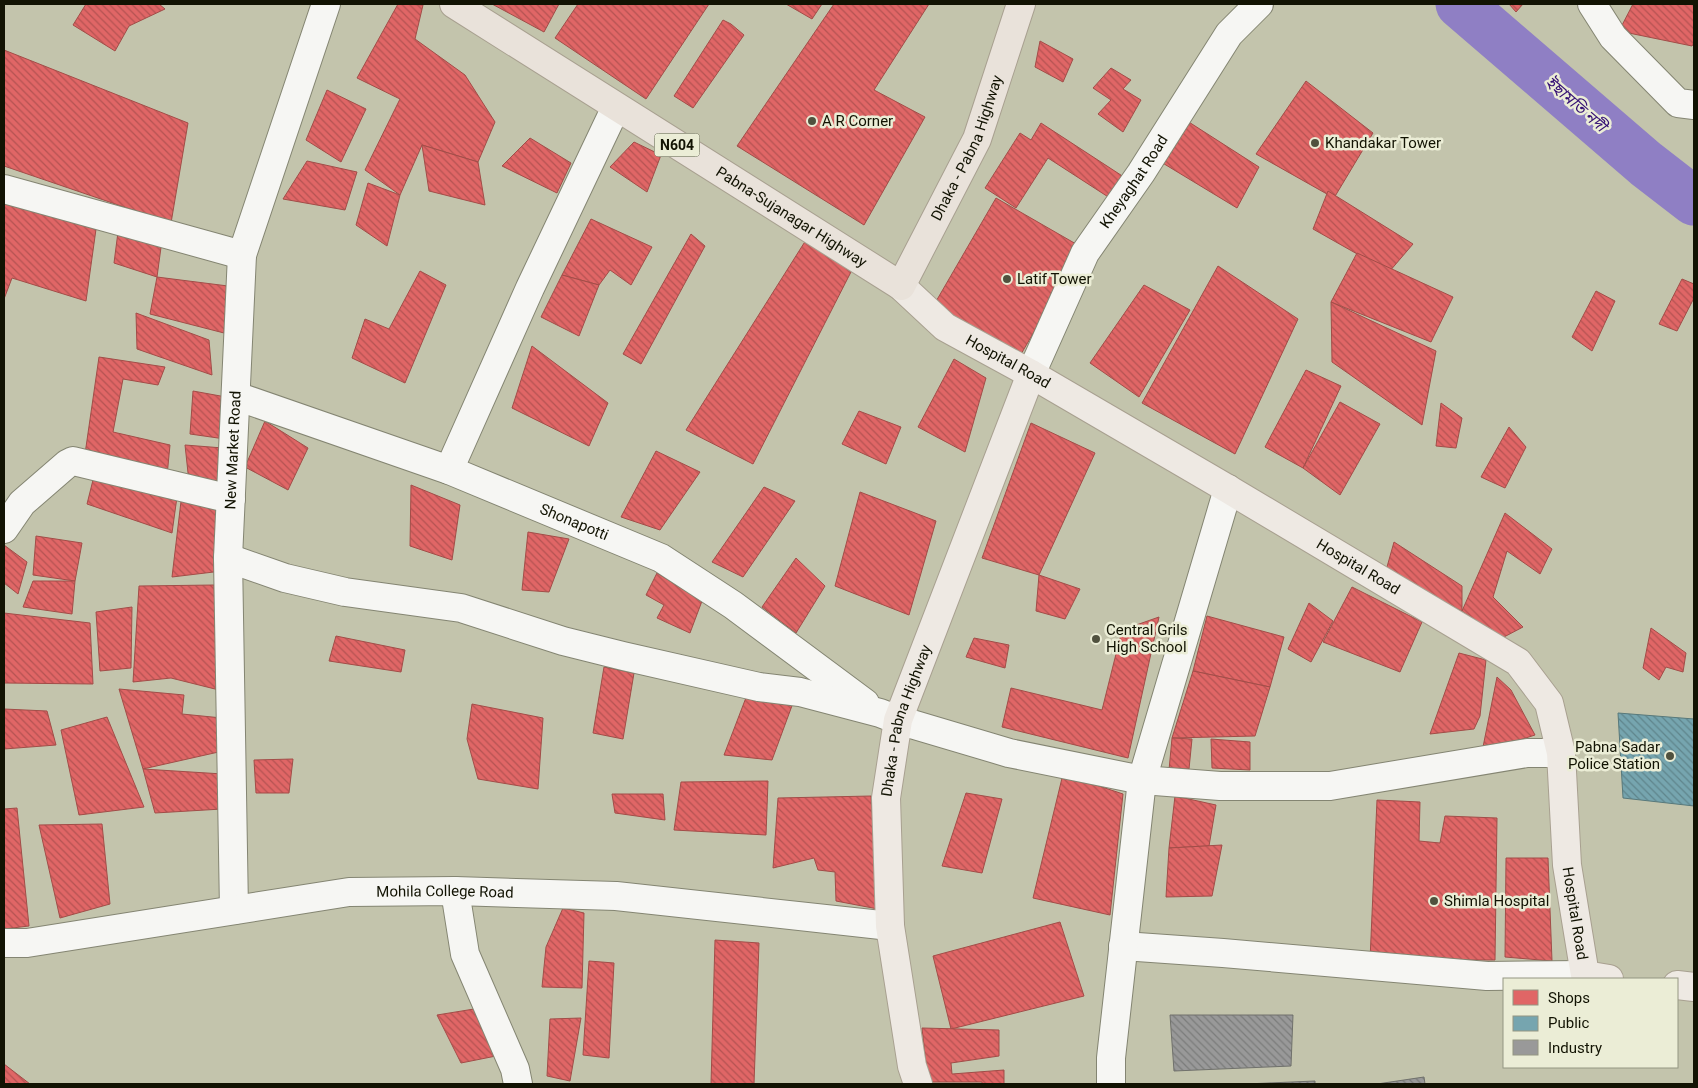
<svg xmlns="http://www.w3.org/2000/svg" width="1698" height="1088" font-family="Roboto,'Noto Sans Bengali',sans-serif">
<style>
.shops{fill:url(#shops-back-hatch);stroke:#a24d48}
.public{fill:url(#public-back-hatch);stroke:#58797b}
.industry{fill:url(#industry-back-hatch);stroke:#70716c}
.lines{fill:none;stroke-linecap:round;stroke-linejoin:round}
.river{stroke:#8f7fc4;stroke-width:49}
.minor-casing{stroke:#848572;stroke-width:30}
.major-casing{stroke:#a8a090;stroke-width:30}
.highway-casing{stroke:#a8a090;stroke-width:30}
.minor{stroke:#f6f6f3;stroke-width:28}
.major{stroke:#eee9e3;stroke-width:28}
.highway{stroke:#e9e2da;stroke-width:28}
.poi-dot{fill:#50513e;stroke:#ebedd6;stroke-width:2}
.labels{text-anchor:middle;dominant-baseline:central;stroke-width:5;stroke-linejoin:round;paint-order:stroke}
.shield{fill:#ebedd6;stroke:#535442;stroke-width:1}
.shield-label{font-size:14px;font-weight:bold;fill:#121303}
.poi-label{font-size:15px;fill:#121303;stroke:#ebedd6;text-anchor:start}
.street-label{font-size:15px;fill:#121303;stroke:#ebedd6}
.water-label{font-size:16px;font-style:italic;fill:#330e73;stroke:#ebedd6}
</style>
<defs>
<pattern id="shops-back-hatch" width="6" height="6" patternUnits="userSpaceOnUse" patternTransform="scale(1.25)"><rect width="6" height="6" fill="#e06666"/><path d="M-1 5l2 2M0 0l6 6M5-1l2 2" fill="none" stroke="#b45352"/></pattern>
<pattern id="public-back-hatch" width="6" height="6" patternUnits="userSpaceOnUse" patternTransform="scale(1.25)"><rect width="6" height="6" fill="#76a5af"/><path d="M-1 5l2 2M0 0l6 6M5-1l2 2" fill="none" stroke="#5f858c"/></pattern>
<pattern id="industry-back-hatch" width="6" height="6" patternUnits="userSpaceOnUse" patternTransform="scale(1.25)"><rect width="6" height="6" fill="#999"/><path d="M-1 5l2 2M0 0l6 6M5-1l2 2" fill="none" stroke="#7b7c7b"/></pattern>
</defs>
<rect width="100%" height="100%" fill="#c3c4ac"/>
<g class="shops">
<polygon points="86,4 159,4 165,9 129,26 115,51 73,25"/>
<polygon points="398,4 423,5 415,39 465,75 495,122 478,162 422,145 400,195 365,170 400,99 357,78"/>
<polygon points="492,4 559,4 544,32"/>
<polygon points="578,4 709,4 646,99 555,38"/>
<polygon points="786,4 822,4 812,19"/>
<polygon points="834,4 929,4 874,90 925,117 864,225 737,146"/>
<polygon points="1509,4 1523,4 1516,12"/>
<polygon points="1633,4 1694,4 1694,43 1692,46 1619,31"/>
<polygon points="723,20 731,24 744,35 693,108 674,96"/>
<polygon points="1040,41 1073,59 1063,82 1035,67"/>
<polygon points="4,50 188,123 171,223 4,166"/>
<polygon points="1111,68 1131,80 1123,89 1141,100 1123,132 1098,114 1111,100 1093,88"/>
<polygon points="1306,81 1373,133 1334,198 1256,154"/>
<polygon points="327,90 366,109 341,162 306,140"/>
<polygon points="1181,117 1259,167 1237,208 1156,159"/>
<polygon points="1041,123 1130,181 1116,202 1048,158 1016,208 985,188 1020,133 1031,140"/>
<polygon points="530,138 571,163 557,193 502,166"/>
<polygon points="634,142 661,155 647,192 610,167"/>
<polygon points="422,145 478,162 485,205 429,191"/>
<polygon points="307,161 357,172 345,210 283,199"/>
<polygon points="368,183 400,195 387,246 356,225"/>
<polygon points="1328,191 1413,244 1389,272 1313,229"/>
<polygon points="996,198 1083,248 1017,361 931,310"/>
<polygon points="4,202 97,222 86,301 12,278 4,299"/>
<polygon points="591,219 652,247 631,285 610,270 599,285 562,275"/>
<polygon points="118,232 162,240 157,277 114,263"/>
<polygon points="691,234 705,246 641,364 623,354"/>
<polygon points="806,240 853,268 753,464 686,430"/>
<polygon points="1357,253 1453,297 1431,342 1331,302"/>
<polygon points="1218,266 1298,319 1235,454 1142,403"/>
<polygon points="420,271 446,285 405,383 352,358 365,319 389,329"/>
<polygon points="562,275 599,285 579,336 541,317"/>
<polygon points="157,277 228,286 224,333 150,314"/>
<polygon points="1682,279 1694,284 1694,298 1677,331 1659,324"/>
<polygon points="1144,285 1190,310 1139,397 1090,363"/>
<polygon points="1596,291 1615,301 1592,351 1572,337"/>
<polygon points="1331,302 1436,351 1422,425 1332,362"/>
<polygon points="136,313 209,340 212,375 137,349"/>
<polygon points="532,346 608,403 589,446 512,408"/>
<polygon points="99,357 165,367 158,385 123,379 113,432 170,445 167,476 85,454"/>
<polygon points="954,359 986,378 965,452 918,427"/>
<polygon points="1306,370 1341,386 1303,468 1265,447"/>
<polygon points="193,391 226,397 225,439 190,434"/>
<polygon points="1340,402 1380,424 1340,495 1303,468"/>
<polygon points="1441,403 1462,418 1456,448 1436,446"/>
<polygon points="859,411 901,427 886,464 842,444"/>
<polygon points="265,421 308,448 288,490 245,467"/>
<polygon points="1031,423 1095,453 1039,575 982,558"/>
<polygon points="1509,427 1526,447 1505,488 1481,477"/>
<polygon points="185,445 223,448 225,490 189,482"/>
<polygon points="656,451 700,472 660,530 621,517"/>
<polygon points="94,476 177,497 172,533 87,504"/>
<polygon points="411,485 460,505 452,560 410,546"/>
<polygon points="764,487 795,501 743,577 712,562"/>
<polygon points="860,492 936,521 909,615 835,586"/>
<polygon points="182,493 220,501 222,571 172,577"/>
<polygon points="1505,513 1552,549 1540,574 1507,551 1493,597 1523,627 1502,638 1462,611"/>
<polygon points="528,532 569,539 549,592 522,590"/>
<polygon points="36,536 82,543 75,581 33,575"/>
<polygon points="1394,542 1462,586 1462,611 1385,574"/>
<polygon points="4,545 27,562 18,594 4,583"/>
<polygon points="796,558 825,586 796,633 762,607"/>
<polygon points="657,573 702,601 690,633 657,618 664,605 646,595"/>
<polygon points="1039,575 1080,589 1065,619 1036,611"/>
<polygon points="33,581 75,581 72,614 23,607"/>
<polygon points="214,585 219,690 171,678 133,682 139,586"/>
<polygon points="1352,587 1422,622 1400,672 1323,642"/>
<polygon points="1309,603 1333,621 1311,662 1288,649"/>
<polygon points="132,607 131,668 100,671 96,612"/>
<polygon points="4,613 90,623 93,684 4,683"/>
<polygon points="1207,616 1284,637 1270,687 1193,671"/>
<polygon points="1159,617 1128,758 1002,727 1011,688 1102,710 1122,630"/>
<polygon points="1651,628 1686,653 1683,672 1666,667 1659,680 1643,668"/>
<polygon points="336,636 405,650 401,672 329,661"/>
<polygon points="974,638 1009,645 1005,668 966,657"/>
<polygon points="1459,653 1486,660 1480,716 1474,729 1430,734"/>
<polygon points="604,667 634,673 623,739 593,733"/>
<polygon points="1193,671 1270,687 1255,736 1172,738"/>
<polygon points="1497,677 1511,690 1535,735 1482,752"/>
<polygon points="119,689 184,695 182,714 222,718 223,751 143,769"/>
<polygon points="747,695 793,703 772,760 724,755"/>
<polygon points="472,704 543,718 538,789 478,779 467,739"/>
<polygon points="4,709 47,711 56,745 4,749"/>
<polygon points="107,717 144,807 79,815 61,730"/>
<polygon points="1172,738 1192,739 1189,769 1169,770"/>
<polygon points="1211,739 1250,742 1250,770 1212,768"/>
<polygon points="293,759 289,793 256,793 254,760"/>
<polygon points="143,769 223,774 222,809 155,813"/>
<polygon points="1063,774 1123,794 1110,915 1033,898"/>
<polygon points="768,781 766,835 674,830 681,782"/>
<polygon points="966,793 1002,799 982,873 942,866"/>
<polygon points="612,794 663,794 665,820 615,813"/>
<polygon points="871,796 878,909 836,901 835,872 818,870 814,858 773,868 778,798"/>
<polygon points="1175,796 1216,805 1209,846 1169,848"/>
<polygon points="1377,800 1420,802 1419,841 1440,843 1445,816 1497,818 1495,960 1370,960"/>
<polygon points="17,808 29,926 4,929 4,809"/>
<polygon points="102,824 110,904 60,918 39,825"/>
<polygon points="1222,845 1212,896 1166,897 1169,848"/>
<polygon points="1506,858 1548,858 1552,961 1505,957"/>
<polygon points="563,908 584,913 582,988 542,987 546,947"/>
<polygon points="1060,922 1084,996 951,1029 933,956"/>
<polygon points="715,940 759,943 754,1084 711,1084"/>
<polygon points="589,961 614,963 609,1058 583,1055"/>
<polygon points="474,1009 506,1054 461,1063 437,1015"/>
<polygon points="581,1018 570,1081 547,1076 550,1019"/>
<polygon points="922,1028 999,1030 999,1056 951,1063 952,1074 1004,1070 1004,1084 982,1084 982,1082 928,1082"/>
<polygon points="4,1064 30,1084 4,1084"/>
</g>
<polygon class="public" points="1618,713 1694,719 1694,806 1623,798"/>
<g class="industry">
<polygon points="1170,1015 1293,1015 1291,1066 1174,1071"/>
<polygon points="1424,1077 1425,1084 1377,1084"/>
<polygon points="1315,1081 1315,1084 1246,1084"/>
</g>
<g class="lines">
<polyline class="river" points="1460,4 1646,164 1694,201"/>
<defs>
<g id="minor">
<polyline points="1592,4 1613,37 1678,103 1694,105"/>
<polyline points="4,189 242,255"/>
<path id="s1" d="M1031,374L1085,253L1141,173L1229,34L1259,4"/>
<path id="s2" d="M236,396L449,470L661,558L733,605L865,703"/>
<polyline points="449,470 530,288 616,107"/>
<polyline points="4,529 22,503 67,464 73,461 231,499"/>
<polyline points="228,558 285,578 345,592 461,608 563,641 623,656 759,687 800,692 880,713 898,720 1009,753 1142,780 1220,786 1330,786 1527,753 1561,753"/>
<polyline points="455,891 465,954 515,1069 518,1084"/>
<path id="s3" d="M234,910L228,558L242,255L326,4"/>
<path id="s4" d="M4,943H27L349,892L455,891L616,896L890,926"/>
<polyline points="1123,946 1223,953 1487,976 1585,975"/>
<polyline points="1111,1084 1111,1058 1142,780 1228,489"/>
</g>
<g id="major">
<path id="s5" d="M901,286L945,327L1031,374L1228,489L1518,662L1549,703L1561,753L1567,865L1585,975L1609,979"/>
<polyline points="1677,985 1694,987"/>
<path id="s6" d="M918,1084L912,1066L890,926L886,798L898,720L1031,374"/>
</g>
<g id="highway">
<path id="s7" d="M454,4L901,286L977,139L1021,4"/>
</g>
</defs>
<use href="#minor" class="minor-casing"/>
<use href="#major" class="major-casing"/>
<use href="#highway" class="highway-casing"/>
<use href="#minor" class="minor"/>
<use href="#major" class="major"/>
<use href="#highway" class="highway"/>
</g>
<g class="poi-dot">
<circle cx="812" cy="121" r="5"/>
<circle cx="1315" cy="143" r="5"/>
<circle cx="1007" cy="279" r="5"/>
<circle cx="1096" cy="639" r="5"/>
<circle cx="1670" cy="756" r="5"/>
<circle cx="1434" cy="901" r="5"/>
</g>
<g class="labels">
<rect class="shield" x="654.5" y="133.5" width="45" height="23" rx="4"/>
<g class="shield-label">
<text x="677" y="145">N604</text>
</g>
<g class="poi-label">
<text x="822" y="121">A R Corner</text>
<text x="1325" y="143">Khandakar Tower</text>
<text x="1017" y="279">Latif Tower</text>
<text x="1106" y="630">Central Grils<tspan x="1106" dy="17">High School</tspan></text>
<text x="1660" y="747" text-anchor="end">Pabna Sadar<tspan x="1660" dy="17">Police Station</tspan></text>
<text x="1444" y="901">Shimla Hospital</text>
</g>
<g class="street-label">
<text stroke="none"><textPath href="#s7" startOffset="682">Dhaka - Pabna Highway</textPath></text>
<text stroke="none"><textPath href="#s1" startOffset="219">Kheyaghat Road</textPath></text>
<text stroke="none"><textPath href="#s7" startOffset="399">Pabna-Sujanagar Highway</textPath></text>
<text stroke="none"><textPath href="#s5" startOffset="132">Hospital Road</textPath></text>
<text stroke="none"><textPath href="#s3" startOffset="460">New Market Road</textPath></text>
<text stroke="none"><textPath href="#s2" startOffset="361">Shonapotti</textPath></text>
<text stroke="none"><textPath href="#s5" startOffset="538">Hospital Road</textPath></text>
<text stroke="none"><textPath href="#s6" startOffset="369">Dhaka - Pabna Highway</textPath></text>
<text stroke="none"><textPath href="#s4" startOffset="445">Mohila College Road</textPath></text>
<text stroke="none"><textPath href="#s5" startOffset="988">Hospital Road</textPath></text>
</g>
<g class="water-label">
<text transform="translate(1576 104) rotate(41)">ইছামতি নদী</text>
</g>
</g>
<rect width="1698" height="1088" fill="none" stroke="#121303" stroke-width="10"/>
<rect x="1503" y="978" width="175" height="90" fill="#ebedd6" stroke="#949682"/>
<rect x="1513" y="990" width="25" height="15" fill="#e06666" stroke="#949682"/>
<text x="1548" y="1003" font-size="15" fill="#121303">Shops</text>
<rect x="1513" y="1016" width="25" height="15" fill="#76a5af" stroke="#949682"/>
<text x="1548" y="1028" font-size="15" fill="#121303">Public</text>
<rect x="1513" y="1040" width="25" height="15" fill="#999999" stroke="#949682"/>
<text x="1548" y="1053" font-size="15" fill="#121303">Industry</text>
</svg>
